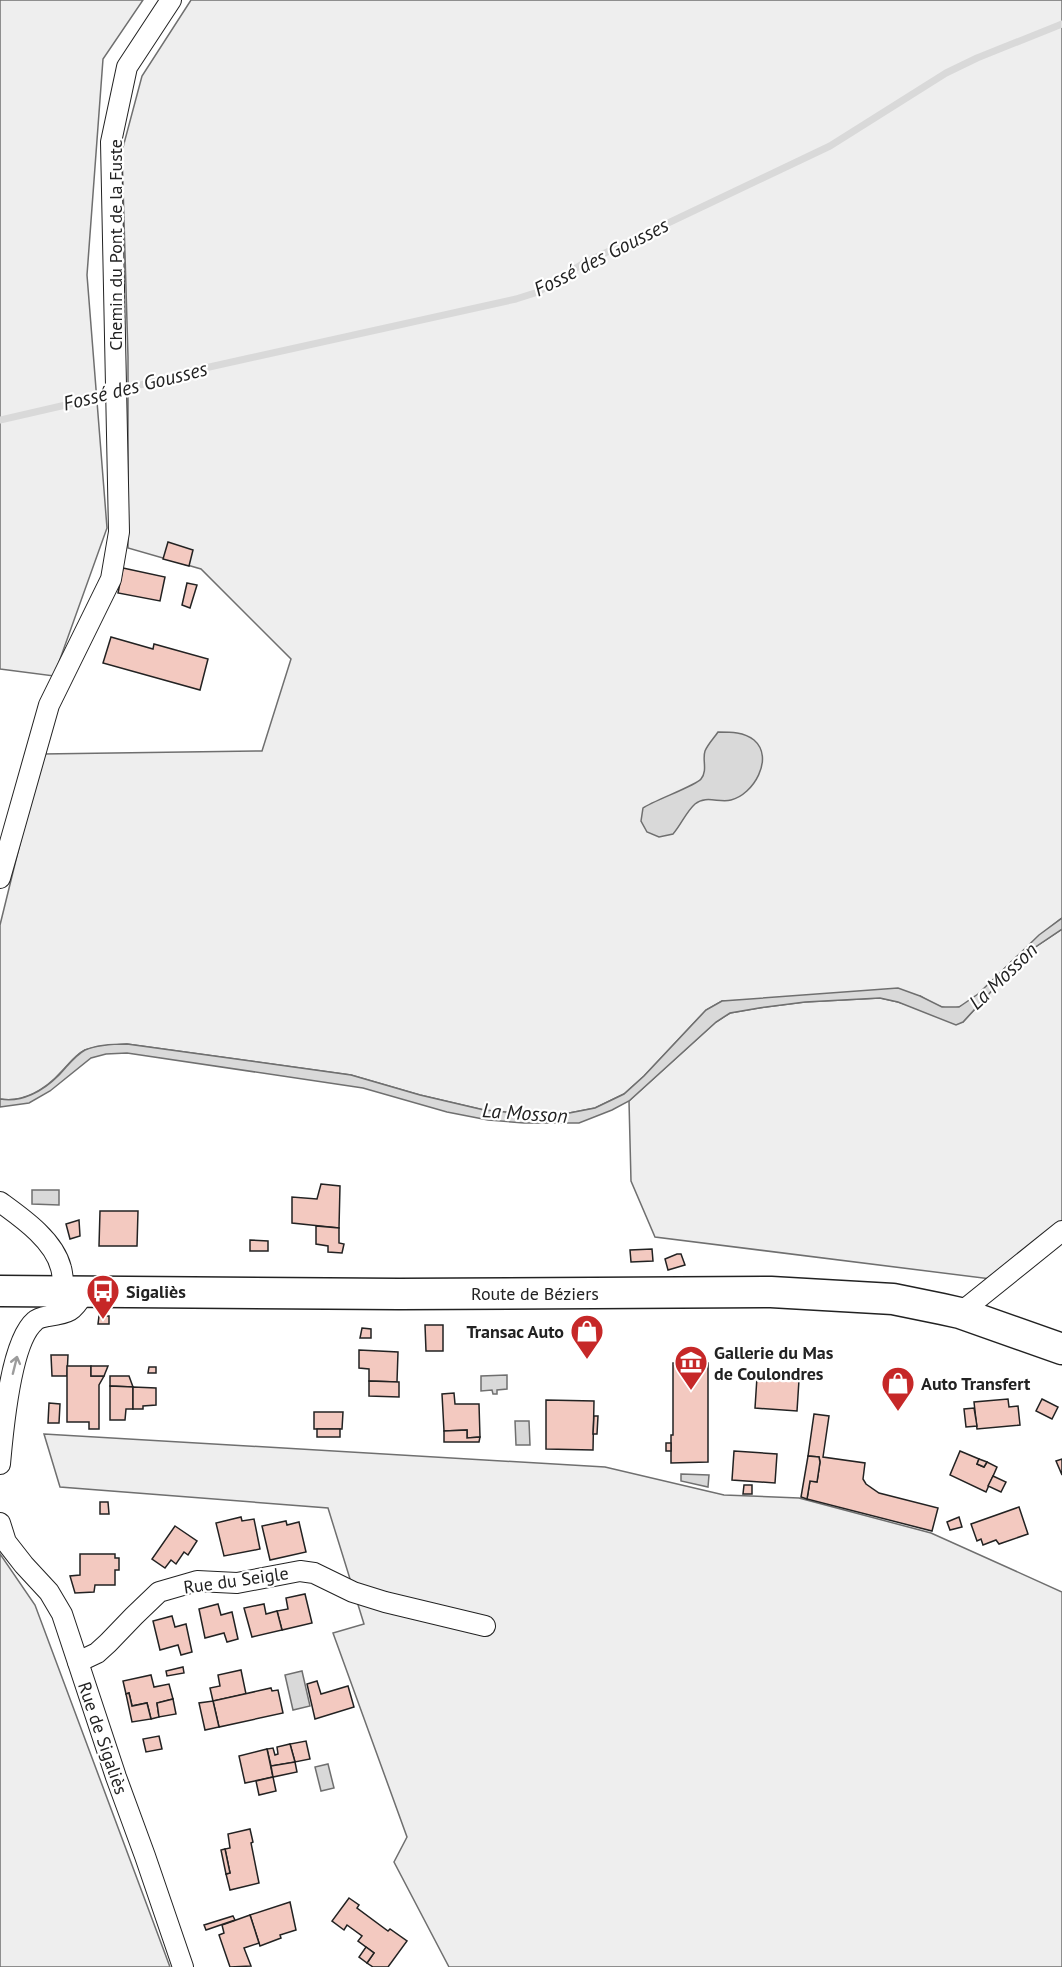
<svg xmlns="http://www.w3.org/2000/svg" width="1062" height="1967" font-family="'PT Sans',sans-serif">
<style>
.green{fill:#eee;stroke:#6f6f6f;stroke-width:1.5}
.water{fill:#d9d9d9;stroke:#6f6f6f;stroke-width:1.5}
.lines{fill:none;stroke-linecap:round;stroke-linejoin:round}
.stream{stroke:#d9d9d9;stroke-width:7}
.building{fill:#f3c9c0;stroke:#222;stroke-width:1.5}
.street-casing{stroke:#222;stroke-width:22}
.primary-casing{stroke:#222;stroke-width:33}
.street{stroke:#fff;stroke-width:20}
.primary{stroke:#fff;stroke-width:30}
.oneway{stroke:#9c9c9c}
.labels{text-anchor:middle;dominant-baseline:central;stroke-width:4.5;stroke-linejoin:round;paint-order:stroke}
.street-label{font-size:18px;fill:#222;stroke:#fff}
.poi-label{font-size:18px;font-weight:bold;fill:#222;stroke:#fff;text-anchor:start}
.water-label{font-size:20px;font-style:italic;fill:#222;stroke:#fff}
</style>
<rect width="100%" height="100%" fill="#fff"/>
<g class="green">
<polygon points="0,0 143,0 103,59 87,275 107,528 54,676 0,669"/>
<path d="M191,0H1062V918C1043,932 1026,948 1009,964C995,977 977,1001 959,1007C945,1012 931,1002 920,996L722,1001L706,1010L644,1076L624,1094L595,1108L559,1115L527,1114L484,1110L420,1095L351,1075L127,1044C113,1045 98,1045 85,1050C75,1055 69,1064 61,1072C46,1089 23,1103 0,1099V925L42,754L262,751L291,659L201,569L128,548V357L122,151L142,76Z"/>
<polygon points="1062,929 1062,1222 991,1279 655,1237 631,1181 629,1101 716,1022 730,1013 759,1008 805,1002 880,998 898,1002 963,1022 1020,960 1028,952"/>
<polygon points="44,1434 605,1467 724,1495 799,1498 931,1533 1062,1592 1062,1967 449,1967 394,1862 407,1837 333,1633 364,1624 328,1508 60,1487"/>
<polygon points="0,1554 35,1605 170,1967 0,1967"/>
</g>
<g class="water">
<path d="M718,732C731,732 744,732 754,740C775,758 753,795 731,800C719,803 706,795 695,804C686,812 681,825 673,834L659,837L647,832L641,821L643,808C653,801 697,785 701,779C708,770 702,760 705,751C708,744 714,738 718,732Z"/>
<path d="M1062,918V929L1028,952L1020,960L963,1022L956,1025L898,1002L880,998L805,1002L759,1008L730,1013L716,1022L629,1101L612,1110L579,1123H524L488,1120L447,1112L363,1088L127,1053L106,1054L91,1058L50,1091L29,1103L0,1107V1099C22,1103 43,1091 58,1076C67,1067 74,1056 85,1050C97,1045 114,1044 127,1044L351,1075L420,1095L484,1110L527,1114L559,1115L595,1108L624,1094L644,1076L706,1010L722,1001L898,988L920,996L942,1007H959L978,994L1039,935Z"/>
<polygon points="32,1190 59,1190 59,1205 32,1204"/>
<polygon points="507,1375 507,1389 497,1390 497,1394 493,1394 492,1390 481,1391 481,1376"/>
<polygon points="515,1421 529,1421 530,1445 516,1445"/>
<polygon points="681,1474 709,1475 708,1487 681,1481"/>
<polygon points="302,1671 310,1706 293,1710 285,1675"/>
<polygon points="328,1764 334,1788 321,1791 315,1767"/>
</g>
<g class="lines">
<polyline class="stream" points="0,420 83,401 187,372 516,299 538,292 584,263 830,146 946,73 977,58 1062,24"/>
</g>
<g class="building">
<polygon points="168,542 193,550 189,566 163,559"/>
<polygon points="123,568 165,577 160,601 118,593"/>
<polygon points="187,583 197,585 190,608 182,605"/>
<polygon points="111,637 153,649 154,644 208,659 200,690 103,663"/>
<polygon points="321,1184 340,1186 339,1228 292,1223 292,1197 317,1199"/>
<polygon points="100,1211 138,1211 137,1246 99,1246"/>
<polygon points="79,1220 80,1236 70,1239 66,1224"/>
<polygon points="316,1226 339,1228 339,1243 344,1244 342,1253 328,1252 328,1246 316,1244"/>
<polygon points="250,1240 268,1241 268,1251 250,1251"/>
<polygon points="652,1249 653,1261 631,1262 630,1250"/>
<polygon points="677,1254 681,1254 685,1265 668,1270 665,1259"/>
<polygon points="99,1316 109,1316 109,1324 98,1324"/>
<polygon points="425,1325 443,1325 443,1351 426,1351"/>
<polygon points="362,1328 371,1329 371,1338 360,1338"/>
<polygon points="359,1350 398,1352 397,1382 369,1381 369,1369 359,1368"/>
<polygon points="51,1355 68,1355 67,1376 52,1376"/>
<polygon points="673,1363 708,1363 708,1462 671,1463 671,1435 673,1435"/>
<polygon points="67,1366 91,1366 91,1376 104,1376 99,1385 99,1429 89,1429 89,1422 67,1422"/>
<polygon points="91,1366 108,1366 104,1376 91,1376"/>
<polygon points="149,1367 156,1367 156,1373 148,1373"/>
<polygon points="110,1376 129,1376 133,1387 110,1386"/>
<polygon points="757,1377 799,1380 797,1411 755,1408"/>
<polygon points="369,1381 399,1382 399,1397 369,1396"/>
<polygon points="110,1386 133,1387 133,1409 126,1409 125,1420 110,1420"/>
<polygon points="133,1387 156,1388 156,1405 143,1406 143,1409 133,1409"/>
<polygon points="454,1393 455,1404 479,1404 480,1437 467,1438 467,1430 444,1431 442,1394"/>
<polygon points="1008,1399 1009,1407 1018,1406 1020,1425 977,1429 974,1402"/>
<polygon points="1042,1399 1058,1407 1052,1419 1036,1411"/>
<polygon points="546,1400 594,1401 593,1450 546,1449"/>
<polygon points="49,1403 60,1404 59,1423 48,1423"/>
<polygon points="974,1408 977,1426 966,1427 964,1409"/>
<polygon points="314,1412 343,1412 342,1429 314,1429"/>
<polygon points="814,1414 829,1416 823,1457 865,1463 863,1479 866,1484 879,1493 938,1508 932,1531 807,1499 810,1481 817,1482 820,1462 819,1457 808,1456"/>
<polygon points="594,1416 598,1416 597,1434 593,1434"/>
<rect x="317" y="1429" width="23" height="8"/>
<polygon points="467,1430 467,1438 480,1437 479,1442 444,1442 444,1431"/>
<rect x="666" y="1443" width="5" height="8"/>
<polygon points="734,1451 777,1454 775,1483 732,1480"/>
<polygon points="960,1451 979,1459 977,1464 984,1467 987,1462 997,1467 986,1492 950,1475"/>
<polygon points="808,1456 819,1457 820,1462 817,1482 810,1481 807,1499 801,1497"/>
<polygon points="979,1459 987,1462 984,1467 977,1464"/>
<polygon points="1062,1459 1062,1475 1056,1461"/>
<polygon points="993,1476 1006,1482 1001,1492 988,1486"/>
<polygon points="744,1485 752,1485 752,1494 743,1494"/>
<polygon points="100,1502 108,1502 109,1514 100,1514"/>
<polygon points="1019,1507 1028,1534 999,1544 996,1540 983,1545 981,1539 977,1541 971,1524"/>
<polygon points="241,1517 242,1521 254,1519 260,1549 224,1556 216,1523"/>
<polygon points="959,1517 962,1527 950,1530 947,1522"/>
<polygon points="286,1521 287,1525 299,1522 306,1552 270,1560 262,1526"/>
<polygon points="175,1526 197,1541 188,1555 184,1552 176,1564 171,1560 165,1568 152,1559"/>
<polygon points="80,1554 115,1554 115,1558 119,1558 119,1570 115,1570 115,1585 95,1585 94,1592 75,1593 70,1576 80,1575"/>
<polygon points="305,1594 312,1623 282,1630 277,1611 288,1609 286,1598"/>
<polygon points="218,1604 221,1615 232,1612 238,1639 227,1642 224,1633 205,1638 199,1609"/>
<polygon points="264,1604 266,1614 277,1611 282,1630 252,1637 244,1608"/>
<polygon points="172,1616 175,1627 186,1624 192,1652 181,1655 178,1645 160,1650 153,1621"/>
<polygon points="183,1667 184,1673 167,1676 166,1671"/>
<polygon points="241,1670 246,1694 213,1701 210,1688 220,1686 218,1675"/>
<polygon points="151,1675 154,1687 169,1684 173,1699 157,1703 159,1717 151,1719 147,1703 132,1706 129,1693 126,1694 123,1681"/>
<polygon points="317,1681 321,1694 348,1686 354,1707 315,1719 307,1684"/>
<polygon points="271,1688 272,1691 278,1690 283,1713 219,1727 213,1701"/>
<polygon points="129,1693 132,1706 147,1703 151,1719 132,1722 126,1694"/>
<polygon points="173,1699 176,1714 159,1717 157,1703"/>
<polygon points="213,1701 219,1727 205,1730 199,1703"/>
<polygon points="159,1736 162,1749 146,1752 143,1739"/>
<polygon points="306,1741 310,1759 295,1762 290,1744"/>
<polygon points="290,1744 295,1762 271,1766 267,1749 273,1748 275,1755 278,1754 277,1747"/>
<polygon points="267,1749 273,1777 245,1783 239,1756"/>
<polygon points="295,1762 297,1772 273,1777 271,1766"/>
<polygon points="273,1777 276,1791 259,1795 256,1781"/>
<polygon points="250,1829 253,1842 251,1843 259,1883 230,1890 226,1874 230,1873 225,1849 230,1848 228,1834"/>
<polygon points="225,1849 230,1873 226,1874 221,1850"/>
<polygon points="349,1898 359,1905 357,1908 388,1931 390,1929 407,1941 388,1967 373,1967 367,1963 374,1953 358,1941 362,1936 347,1925 344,1930 332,1921"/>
<polygon points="290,1902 296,1930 280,1935 281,1938 260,1946 250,1915"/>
<polygon points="250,1915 259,1943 244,1948 251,1966 230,1967 219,1935 224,1933 222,1925"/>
<polygon points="233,1916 235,1920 206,1930 204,1925"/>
<polygon points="366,1947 374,1953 367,1963 359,1957"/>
</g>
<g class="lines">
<defs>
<g id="street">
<polyline points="0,878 49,705 111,579 119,532 111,142 127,67 171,0"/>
<path d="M0,1202C22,1218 54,1240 61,1268C63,1275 63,1284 64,1291"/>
<polyline points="960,1313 1062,1231"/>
<path d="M0,1464C3,1431 10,1342 35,1321C38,1318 43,1317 48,1316C69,1313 73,1312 84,1293"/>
<polyline points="0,1523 6,1542 24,1565 49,1592 62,1614 116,1777 145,1856 183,1967"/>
<polyline points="78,1662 97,1653 108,1643 134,1616 159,1592 197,1581 237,1583 300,1571 314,1573 353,1592 385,1602 485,1626"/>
</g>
<polyline id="primary" points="0,1291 399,1294 771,1292 893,1299 942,1309 960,1313 1062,1349"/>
</defs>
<use href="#street" class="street-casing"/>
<use href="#primary" class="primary-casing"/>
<use href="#street" class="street"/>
<use href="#primary" class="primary"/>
</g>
<defs><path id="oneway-shaft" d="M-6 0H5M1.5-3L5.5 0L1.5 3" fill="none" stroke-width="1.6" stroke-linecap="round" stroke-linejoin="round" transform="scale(1.5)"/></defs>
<use class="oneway" href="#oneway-shaft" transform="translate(15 1365) rotate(-76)"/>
<defs>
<symbol id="bus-pin" viewBox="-11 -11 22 30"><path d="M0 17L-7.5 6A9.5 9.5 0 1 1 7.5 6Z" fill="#c62828" stroke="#fff"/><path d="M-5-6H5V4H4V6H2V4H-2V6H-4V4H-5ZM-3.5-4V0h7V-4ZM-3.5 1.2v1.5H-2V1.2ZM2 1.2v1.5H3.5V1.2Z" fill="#fff"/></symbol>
<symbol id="shop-pin" viewBox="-11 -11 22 30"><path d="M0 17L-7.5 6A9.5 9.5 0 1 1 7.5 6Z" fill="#c62828" stroke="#fff"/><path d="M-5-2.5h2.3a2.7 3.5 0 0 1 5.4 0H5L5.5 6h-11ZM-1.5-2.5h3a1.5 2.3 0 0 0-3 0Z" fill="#fff"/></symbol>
<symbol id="museum-pin" viewBox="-11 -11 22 30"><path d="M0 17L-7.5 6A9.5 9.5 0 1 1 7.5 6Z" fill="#c62828" stroke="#fff"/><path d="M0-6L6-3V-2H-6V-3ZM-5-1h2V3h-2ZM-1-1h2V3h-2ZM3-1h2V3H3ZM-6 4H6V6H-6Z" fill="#fff"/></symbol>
</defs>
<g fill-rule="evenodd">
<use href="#bus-pin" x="84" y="1272" width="38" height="52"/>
<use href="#shop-pin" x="568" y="1312" width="38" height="52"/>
<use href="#museum-pin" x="672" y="1343" width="38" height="52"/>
<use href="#shop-pin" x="879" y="1364" width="38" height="52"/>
</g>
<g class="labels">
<g class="street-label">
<text transform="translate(115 245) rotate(-90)">Chemin du Pont de la Fuste</text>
<text x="535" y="1293">Route de Béziers</text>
<text transform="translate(236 1580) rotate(-8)">Rue du Seigle</text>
<text transform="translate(103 1738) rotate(71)">Rue de Sigaliès</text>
</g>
<g class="poi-label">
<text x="126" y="1291">Sigaliès</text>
<text x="564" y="1331" text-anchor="end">Transac Auto</text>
<text x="714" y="1352">Gallerie du Mas<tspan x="714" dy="21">de Coulondres</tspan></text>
<text x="921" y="1383">Auto Transfert</text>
</g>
<g class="water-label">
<text transform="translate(601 257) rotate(-27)">Fossé des Gousses</text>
<text transform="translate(135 386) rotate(-14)">Fossé des Gousses</text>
<text transform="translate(1003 976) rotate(-44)">La Mosson</text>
<text transform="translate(525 1113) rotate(4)">La Mosson</text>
</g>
</g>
</svg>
